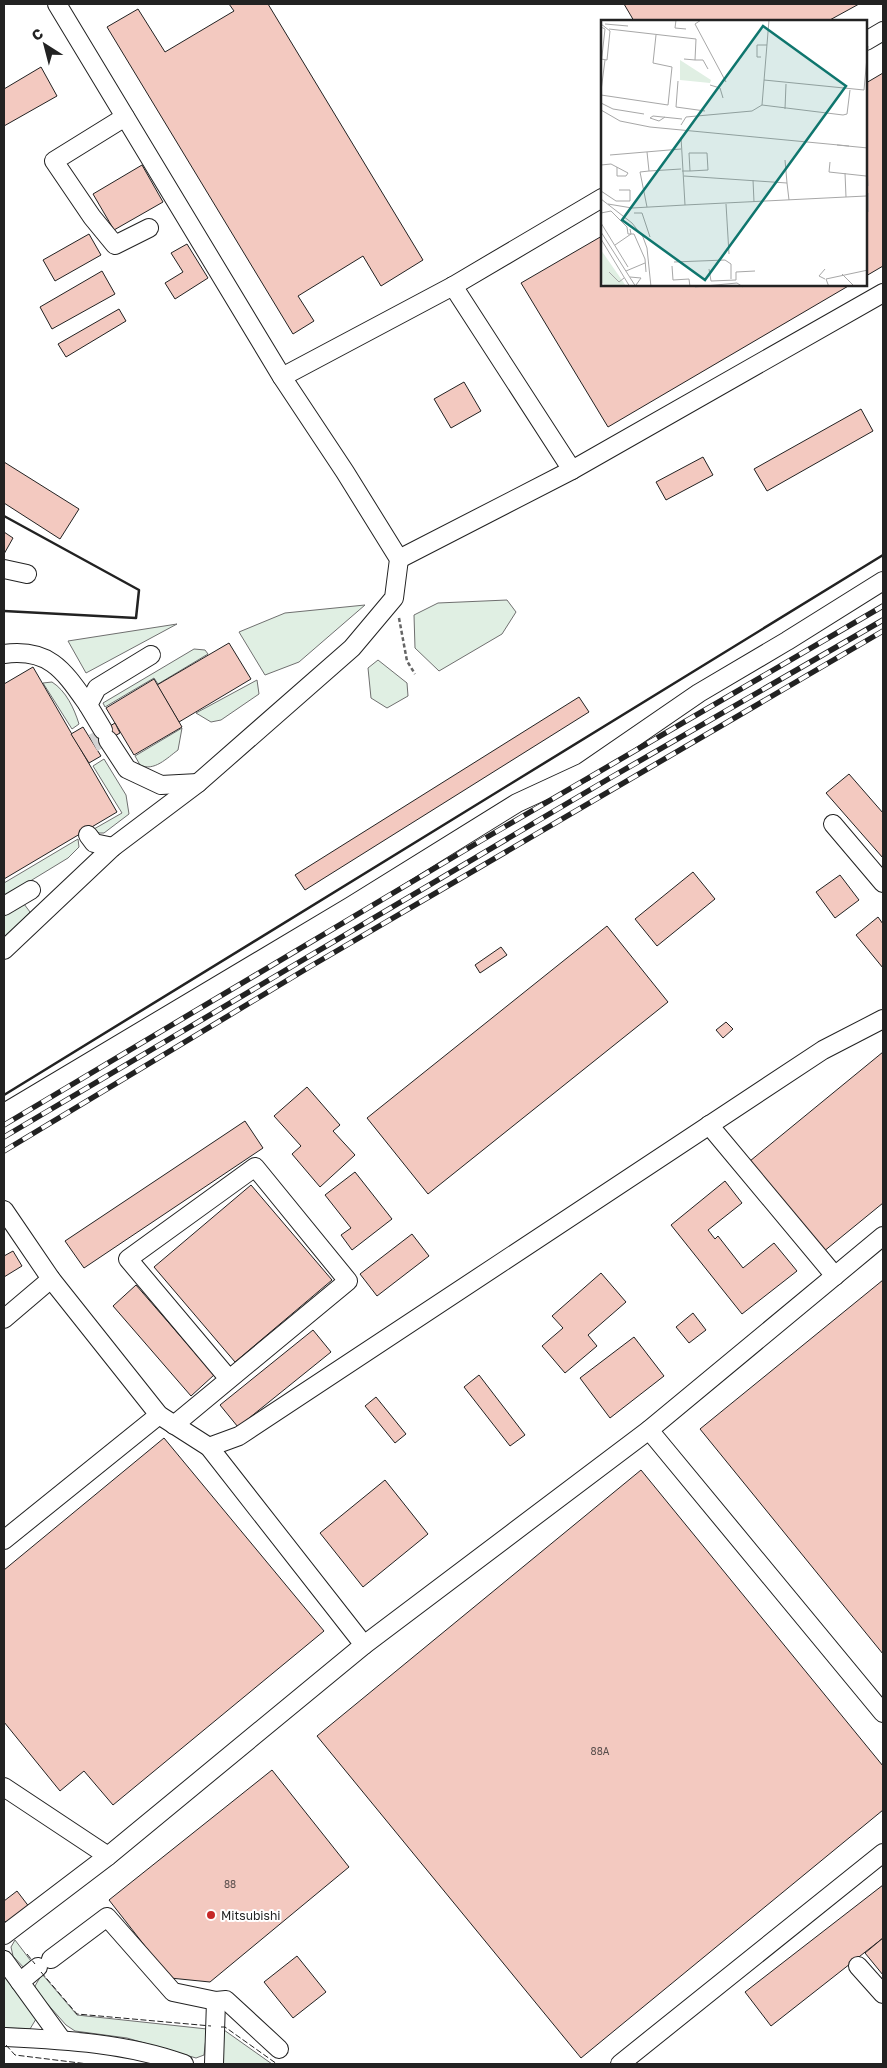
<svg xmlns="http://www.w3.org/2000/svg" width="887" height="2068" font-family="'Golos Text',sans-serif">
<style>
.green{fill:#e0efe3;stroke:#6f6f6f}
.building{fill:#f3c9c0;stroke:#222}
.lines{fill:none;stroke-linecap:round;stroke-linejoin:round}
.minor-tunnel{stroke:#d3d3d3;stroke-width:18;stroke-dasharray:18 9;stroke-linecap:butt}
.minor-casing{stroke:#222;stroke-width:20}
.path{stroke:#646464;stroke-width:2.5;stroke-dasharray:4 2.5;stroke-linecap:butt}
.minor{stroke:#fff;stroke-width:18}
.rail-casing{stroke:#222;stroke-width:5.5}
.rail{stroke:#fff;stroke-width:4;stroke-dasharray:11;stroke-linecap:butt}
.fence{stroke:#222;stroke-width:1;stroke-dasharray:6 2.5;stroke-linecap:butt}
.wall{stroke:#222;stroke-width:2.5}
.poi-dot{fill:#c62828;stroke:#fff;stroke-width:2}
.labels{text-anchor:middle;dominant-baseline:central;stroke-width:4;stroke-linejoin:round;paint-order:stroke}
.number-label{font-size:10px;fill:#564c4a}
.poi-label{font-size:12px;fill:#222;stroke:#fff;text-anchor:start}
.inset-road{fill:none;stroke:#a7a7a7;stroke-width:1}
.view{fill:#0f766e;fill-opacity:0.15;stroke:#0f766e;stroke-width:2.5}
.inset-edge{fill:none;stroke:#222;stroke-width:2.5}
</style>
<rect width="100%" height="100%" fill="#fff"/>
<g class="green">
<polygon points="507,600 516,612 502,634 439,671 415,648 414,615 438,603"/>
<polygon points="365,605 299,662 265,675 239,632 285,613"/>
<polygon points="177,624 86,673 68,641"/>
<polygon points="194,649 205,650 208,654 158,684 154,678 105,707 103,703"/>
<polygon points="378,660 407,683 408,696 387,708 371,698 368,668"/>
<polygon points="257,680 259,694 221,720 211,722 196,713"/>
<path d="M52,682C66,691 74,708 79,724L72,729L43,683Z"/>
<path d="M182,728L178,750C167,758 154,772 140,765L135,756Z"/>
<polygon points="104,759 126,795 129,814 104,833 99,833 94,829 122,813 93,766"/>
<polygon points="78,839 79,847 68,858 4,897 4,883"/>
<polygon points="24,904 30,912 4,940 4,916"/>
<polygon points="15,1940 34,1965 25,1969 13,1956 11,1947"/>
<polygon points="4,1972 33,2012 36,2019 30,2029 4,2028"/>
<polygon points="42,1974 77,2015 207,2029 204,2055 196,2058 127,2038 75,2031 66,2025 36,1991 35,1986"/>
<polygon points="224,2030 272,2064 223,2064 221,2059"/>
</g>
<g class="building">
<polygon points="229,4 268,4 423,260 381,286 363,256 298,296 314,321 293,334 107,27 138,9 165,52 234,11"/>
<polygon points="624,4 859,4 828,21 634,21"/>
<polygon points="41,67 57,96 4,126 4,89"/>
<polygon points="883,73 883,266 866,276 866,83"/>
<polygon points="142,165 163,202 114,230 93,194"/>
<polygon points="89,234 101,255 55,281 43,260"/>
<polygon points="602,236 602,285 850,285 608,427 521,283"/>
<polygon points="187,244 208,278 175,299 165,283 183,272 171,253"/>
<polygon points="102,271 115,294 52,329 40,307"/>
<polygon points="119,309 126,321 66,357 58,344"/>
<polygon points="464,382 481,411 451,428 434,399"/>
<polygon points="861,409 873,431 767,491 754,469"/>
<polygon points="703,457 713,475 666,500 656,482"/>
<polygon points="4,462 79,509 60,539 4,503"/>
<polygon points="4,532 13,538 4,554"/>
<polygon points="229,643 251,679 179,722 157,685"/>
<polygon points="33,667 117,812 4,879 4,684"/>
<polygon points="154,679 182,727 134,755 106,708"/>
<polygon points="579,697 589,712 305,890 295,875"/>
<polygon points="115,723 120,733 95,747 90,738"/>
<polygon points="83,727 101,756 89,763 71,734"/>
<polygon points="849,774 883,813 883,858 826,793"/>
<polygon points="693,872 715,899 657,946 635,919"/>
<polygon points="840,875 859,900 835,918 816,892"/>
<polygon points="878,917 883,924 883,968 856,935"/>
<polygon points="607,926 668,1002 428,1194 367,1118"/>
<polygon points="501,947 507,955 480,973 475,965"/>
<polygon points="726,1022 733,1029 723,1038 716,1030"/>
<polygon points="883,1052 883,1203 823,1252 750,1161"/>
<polygon points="307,1087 340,1125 333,1131 355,1155 320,1187 292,1154 301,1146 274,1116"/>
<polygon points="245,1121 263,1148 84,1268 65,1241"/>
<polygon points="355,1172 392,1219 352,1250 341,1235 351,1228 325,1195"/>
<polygon points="725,1181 742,1203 708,1230 715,1239 718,1236 743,1268 774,1243 797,1271 742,1314 671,1225"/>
<polygon points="251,1185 332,1280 235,1362 154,1267"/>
<polygon points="412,1234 429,1256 377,1296 360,1274"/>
<polygon points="13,1251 22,1266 4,1277 4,1256"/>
<polygon points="601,1273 626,1302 588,1335 597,1346 565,1373 542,1346 563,1328 552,1316"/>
<polygon points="883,1280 883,1654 700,1429"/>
<polygon points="136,1285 214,1375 191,1396 113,1306"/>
<polygon points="693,1313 706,1330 689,1343 676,1327"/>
<polygon points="313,1330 331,1352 238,1427 220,1405"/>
<polygon points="634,1337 664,1376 610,1418 580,1378"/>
<polygon points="479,1375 525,1435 510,1446 464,1387"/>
<polygon points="376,1397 406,1434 395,1443 365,1406"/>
<polygon points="164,1438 324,1631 113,1805 84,1771 60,1791 4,1722 4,1570"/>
<polygon points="641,1470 883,1766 883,1810 581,2058 317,1736"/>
<polygon points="385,1480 428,1534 363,1587 320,1533"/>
<polygon points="272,1770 349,1867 210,1982 170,1978 109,1900"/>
<polygon points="883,1885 883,1938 771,2026 745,1992"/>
<polygon points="17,1891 30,1908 8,1925 4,1920 4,1901"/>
<polygon points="883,1938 883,1975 865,1953"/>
<polygon points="297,1956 326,1992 293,2018 264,1982"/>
</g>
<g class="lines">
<polyline class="minor-tunnel" points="93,743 106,736"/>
<defs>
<g id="minor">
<polyline points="866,41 883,31"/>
<polyline points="125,117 54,161 92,217 115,245 149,228"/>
<polyline points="453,286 572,470"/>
<polyline points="282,377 453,286 602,198"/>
<polyline points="399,559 572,470 883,293"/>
<polyline points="4,569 27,574"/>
<path d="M4,654C50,648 64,671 88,705"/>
<polyline points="103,730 88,705 97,688 151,655"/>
<polyline points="108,740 127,769 161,785 198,783"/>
<polyline points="833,824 883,883"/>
<polyline points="88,835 94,843 113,847"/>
<polyline points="4,906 31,890"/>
<polyline points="4,950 113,847 198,783 352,648 394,598 399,559 345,472 282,377 57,4"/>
<polyline points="4,1113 351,906 517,803 584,772 699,693 787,641 883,581"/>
<polyline points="709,1125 835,1276"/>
<polyline points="4,1210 51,1279 159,1415 209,1447 364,1645 108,1856 4,1935"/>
<polyline points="4,1319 51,1279"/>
<polyline points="174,1425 348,1281 255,1167 128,1259 229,1379"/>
<polyline points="649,1430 883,1713"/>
<polyline points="209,1447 239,1436 823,1050 883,1019"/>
<polyline points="4,1540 159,1415"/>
<polyline points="364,1645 649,1430 883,1236"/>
<polyline points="4,1787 108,1856"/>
<polyline points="51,1959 107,1917 173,1992 216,2001 226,2000 279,2049"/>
<polyline points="4,1960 62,2040"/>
<polyline points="858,1966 883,1994"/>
<polyline points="20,1982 38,1967"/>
<path d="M4,2037C64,2040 127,2043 184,2064"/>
<polyline points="214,2064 216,2001"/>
<polyline points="620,2064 883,1853"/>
</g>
</defs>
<use href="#minor" class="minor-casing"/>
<polyline class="path" points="399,618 407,661 415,674"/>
<use href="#minor" class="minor"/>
<defs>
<g id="rail">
<polyline points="4,1125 482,840 883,606"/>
<polyline points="4,1137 610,778 883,620"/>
<polyline points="4,1151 311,966 883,631"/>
</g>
</defs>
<use href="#rail" class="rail-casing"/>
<use href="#rail" class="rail"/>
<g class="fence">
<polyline points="27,1954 35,1964"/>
<polyline points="41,1972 77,2014 211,2026"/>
<polyline points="221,2027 225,2027 277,2064"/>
<polyline points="6,2045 15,2055 88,2064"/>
</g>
<g class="wall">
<polyline points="4,516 139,590 136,618 4,611"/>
<polyline points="4,1095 883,555"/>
</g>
</g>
<circle class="poi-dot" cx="211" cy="1915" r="5"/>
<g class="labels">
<g class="number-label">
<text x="600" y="1751">88А</text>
<text x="230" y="1884">88</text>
</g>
<g class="poi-label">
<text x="221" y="1915">Mitsubishi</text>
</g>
</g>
<g transform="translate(601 20)">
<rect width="266" height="266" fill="#fff"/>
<path d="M79,40L110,60L109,63L79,60ZM0,230L25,266H4L0,261Z" fill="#e0efe3"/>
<path class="inset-road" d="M75,0L74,8L85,9M100,0L94,4L125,62M0,4L9,11L6,40L0,39M4,4L27,6M0,7L4,9L0,45M8,9L95,19L94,40L83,39M160,37H156V25H166M94,40H102L107,49M163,60L263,70L267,26M77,61L75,87L104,91M109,65L119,68L122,78M0,71L4,40M0,75L67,85L71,47L52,43L55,15M0,83L12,89L43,94M161,85L242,95L246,94L249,70M184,89L185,64M0,90L19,101L49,107L248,126M64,97L58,101L49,98L52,96L81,99M80,105L85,97L151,91L161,85L168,0M236,125L267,128M46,132L48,151L80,149M9,135L80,129M184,140L186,163M229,142L228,152L265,156M266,144L267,166M0,145L10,144L27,153L25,156H16V147M81,151H89L107,150L106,133H88L89,151M244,153L245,177M83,156L186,163L188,180M152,160L153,182M0,171L15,181H29V170H18M267,173V192M0,179L31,203L42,217L46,228L50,267M7,184L31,188L84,185L80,117M125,184L128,234M84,185L265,176M46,187L39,152L48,151M0,193L10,191L26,207L27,214H33L44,239L45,252M33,193H41L49,217M0,203L27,247M0,212L35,267M0,219L29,267M14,225L30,214L29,209M73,242L124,240L130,244V259M71,246L72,260L88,259L89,267M108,249L110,261L135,260V252L154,251M224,249L218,256L224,259M25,251L44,243M8,252L18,262L23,258M241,254L254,267M29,257L40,258L35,265M94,267L136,263L142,267M228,267L225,259L267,250"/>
<path class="view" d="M162,6L245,66L104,260L21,200Z"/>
<rect width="266" height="266" class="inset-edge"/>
</g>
<rect width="887" height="2068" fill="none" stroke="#222222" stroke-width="10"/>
<g transform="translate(45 45) rotate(324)" stroke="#ffffff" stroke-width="4" paint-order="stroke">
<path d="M0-4L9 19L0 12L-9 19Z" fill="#222222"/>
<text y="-8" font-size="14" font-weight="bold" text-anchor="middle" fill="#222222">С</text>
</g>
</svg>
